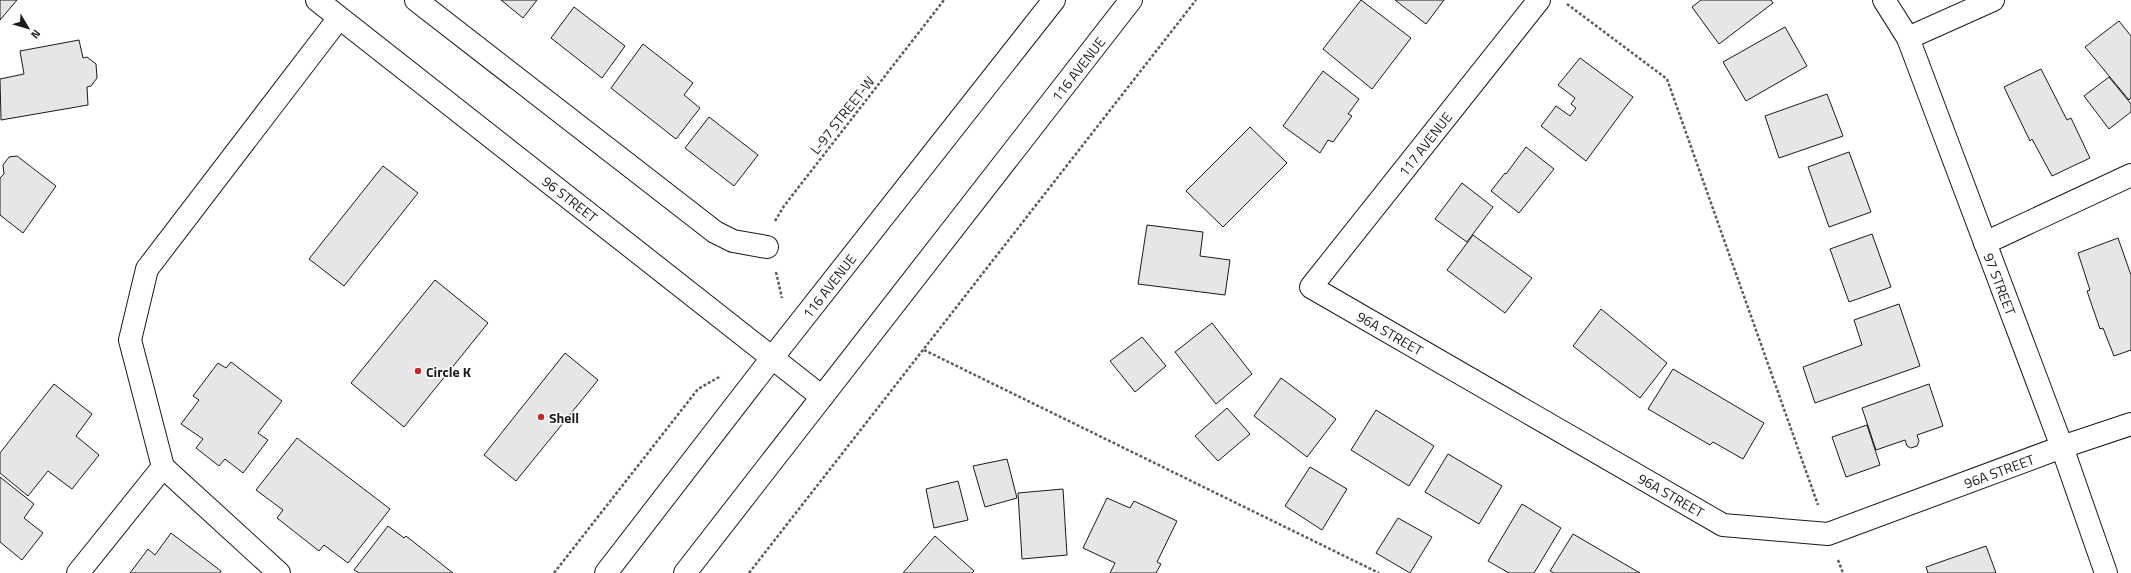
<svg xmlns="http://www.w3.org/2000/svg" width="2131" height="573" font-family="'Titillium Web',sans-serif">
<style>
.building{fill:#e6e6e6;stroke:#1a1a1a}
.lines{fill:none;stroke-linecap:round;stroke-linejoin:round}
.minor-casing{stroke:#1a1a1a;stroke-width:24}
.major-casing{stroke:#1a1a1a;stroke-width:24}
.path{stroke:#5f5f5f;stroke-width:2.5;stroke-dasharray:3 2;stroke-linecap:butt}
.minor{stroke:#fff;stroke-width:22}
.major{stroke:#fff;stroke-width:22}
.poi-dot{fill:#c62828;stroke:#fff;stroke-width:1.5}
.labels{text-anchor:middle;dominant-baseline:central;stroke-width:3;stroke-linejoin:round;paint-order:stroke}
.street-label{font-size:14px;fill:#1a1a1a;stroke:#fff}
.poi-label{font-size:14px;font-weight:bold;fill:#1a1a1a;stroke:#fff;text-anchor:start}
</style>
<rect width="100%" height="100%" fill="#fff"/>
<g class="building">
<polygon points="0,0 17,0 0,20"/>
<polygon points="501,0 537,0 523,18"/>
<polygon points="1361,0 1411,38 1372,89 1323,49"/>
<polygon points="1395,0 1444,0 1426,24"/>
<polygon points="1701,0 1771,0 1773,3 1719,44 1692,7"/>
<polygon points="574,7 625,46 602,78 551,38"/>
<polygon points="2119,21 2131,36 2131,98 2129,100 2085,47"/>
<polygon points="1785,27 1807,66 1746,101 1723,62"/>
<polygon points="79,40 83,58 87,57 96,64 97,78 91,86 87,87 88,105 1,120 0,79 24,74 20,51"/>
<polygon points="643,44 693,83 684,95 700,108 676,139 611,88"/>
<polygon points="1580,58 1633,97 1586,161 1541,126 1556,106 1570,116 1576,108 1571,104 1575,98 1558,85"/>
<polygon points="2041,69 2067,120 2071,118 2090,158 2052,176 2032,139 2030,141 2004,87"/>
<polygon points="1323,71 1359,99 1348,114 1352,116 1333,142 1328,140 1320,153 1283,126"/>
<polygon points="2109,77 2131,104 2131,112 2109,129 2084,96"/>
<polygon points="1827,94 1843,136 1779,158 1765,116"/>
<polygon points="709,117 758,155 734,186 685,148"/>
<polygon points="1250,127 1287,163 1223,227 1186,191"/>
<polygon points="1526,147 1554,169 1519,213 1491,191 1505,173 1506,174"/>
<polygon points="1849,152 1871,212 1829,227 1808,167"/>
<polygon points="17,156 56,186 23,233 0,215 0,178 4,174 3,165 9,157"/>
<polygon points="383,166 418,193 344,286 309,259"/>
<polygon points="1462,183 1493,207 1467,242 1435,219"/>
<polygon points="1147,225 1203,232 1200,256 1230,260 1225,295 1138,284"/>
<polygon points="1872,234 1891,287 1849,302 1830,249"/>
<polygon points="1473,235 1532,278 1505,313 1447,270"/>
<polygon points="2118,238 2131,275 2131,350 2114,356 2103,328 2100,329 2087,291 2090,290 2078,253"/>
<polygon points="435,280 488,323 404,427 351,383"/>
<polygon points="1899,304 1920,366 1815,403 1803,367 1862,345 1854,320"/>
<polygon points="1601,309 1667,363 1640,398 1573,346"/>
<polygon points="1212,323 1252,374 1216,404 1175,352"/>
<polygon points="1142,337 1166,366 1135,392 1110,361"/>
<polygon points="565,353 598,380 516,481 484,455"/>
<polygon points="231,362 282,401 258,433 268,440 243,473 225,459 219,466 196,448 203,439 181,424 199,400 193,396 218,363 226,368"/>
<polygon points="1673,369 1764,423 1743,459 1713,442 1710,445 1648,409"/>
<polygon points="1281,378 1336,419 1307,457 1254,416"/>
<polygon points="54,384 92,414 76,436 99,455 72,489 48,471 28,496 0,473 0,453"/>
<polygon points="1929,384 1943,426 1917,435 1919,441 1917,446 1911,448 1907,446 1905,440 1876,450 1862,408"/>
<polygon points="1227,408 1250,434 1218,461 1195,436"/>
<polygon points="1376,410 1434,446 1409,486 1351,450"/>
<polygon points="1867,425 1880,465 1846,477 1832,437"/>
<polygon points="297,438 390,509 348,563 324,545 319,551 277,518 283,510 256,490"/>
<polygon points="1448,454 1502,486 1479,524 1425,492"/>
<polygon points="1007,459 1017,498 985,507 973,466"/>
<polygon points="1310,467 1347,489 1322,530 1285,506"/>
<polygon points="0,477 34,504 24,518 43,533 22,560 0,542"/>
<polygon points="958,481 968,520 934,528 926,489"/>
<polygon points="1063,489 1067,555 1022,559 1018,493"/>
<polygon points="1107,498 1130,508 1134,501 1177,521 1157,562 1161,564 1156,573 1110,573 1115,563 1083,548"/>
<polygon points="1522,504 1561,528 1534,573 1509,573 1488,561"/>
<polygon points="1398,518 1432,537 1410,573 1376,553"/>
<polygon points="388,526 404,538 406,536 453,573 359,573 354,570"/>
<polygon points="171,533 221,571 220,573 130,573 148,549 155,555"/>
<polygon points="1573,534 1640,573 1554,573 1550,571"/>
<polygon points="935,536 974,571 972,573 903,573"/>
<polygon points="1986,546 1996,573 1928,573 1926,567"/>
</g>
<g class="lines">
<defs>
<g id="minor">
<polyline points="317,0 822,397"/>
<polyline points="416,0 715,232 733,241 767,247"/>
<polyline points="1539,0 1311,287 1723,525 1828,534 2062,447 2131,424"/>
<polyline points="1884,0 1908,38 2062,447 2106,573"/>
<polyline points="1908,38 1993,0"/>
<polyline points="1985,243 2131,175"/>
<polyline points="78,573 163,467"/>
<polyline points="279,573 163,467 130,340 147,269 339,18"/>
</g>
<g id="major">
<polyline points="606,573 772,358 1054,0"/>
<polyline points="685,573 1131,0"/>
</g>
</defs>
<use href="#minor" class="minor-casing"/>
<use href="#major" class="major-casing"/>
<g class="path">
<polyline points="1567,4 1667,79 1818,505"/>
<polyline points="775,221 784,206 944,0"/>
<polyline points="776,272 782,298"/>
<polyline points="924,350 1379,573"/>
<polyline points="1838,560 1843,573"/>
<polyline points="554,573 698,389 721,376"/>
<polyline points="749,573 1196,0"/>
</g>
<use href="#minor" class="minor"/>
<use href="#major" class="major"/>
</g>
<g class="poi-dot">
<circle cx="418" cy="371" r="4"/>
<circle cx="541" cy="417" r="4"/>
</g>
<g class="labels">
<g class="street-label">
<text transform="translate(1078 69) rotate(-52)">116 AVENUE</text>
<text transform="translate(842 115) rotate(-52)">L-97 STREET-W</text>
<text transform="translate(1425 144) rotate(-52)">117 AVENUE</text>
<text transform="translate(570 199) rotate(38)">96 STREET</text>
<text transform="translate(2000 284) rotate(69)">97 STREET</text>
<text transform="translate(829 286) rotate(-52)">116 AVENUE</text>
<text transform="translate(1390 333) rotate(30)">96A STREET</text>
<text transform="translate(1999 471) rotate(-20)">96A STREET</text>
<text transform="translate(1671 495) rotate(30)">96A STREET</text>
</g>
<g class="poi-label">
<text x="426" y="371">Circle K</text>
<text x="549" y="417">Shell</text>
</g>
</g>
<g transform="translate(28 28) rotate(128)" stroke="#ffffff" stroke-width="3" paint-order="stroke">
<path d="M0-3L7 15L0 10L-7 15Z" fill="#1a1a1a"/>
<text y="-6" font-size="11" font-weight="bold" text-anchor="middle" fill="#1a1a1a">N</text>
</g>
</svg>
